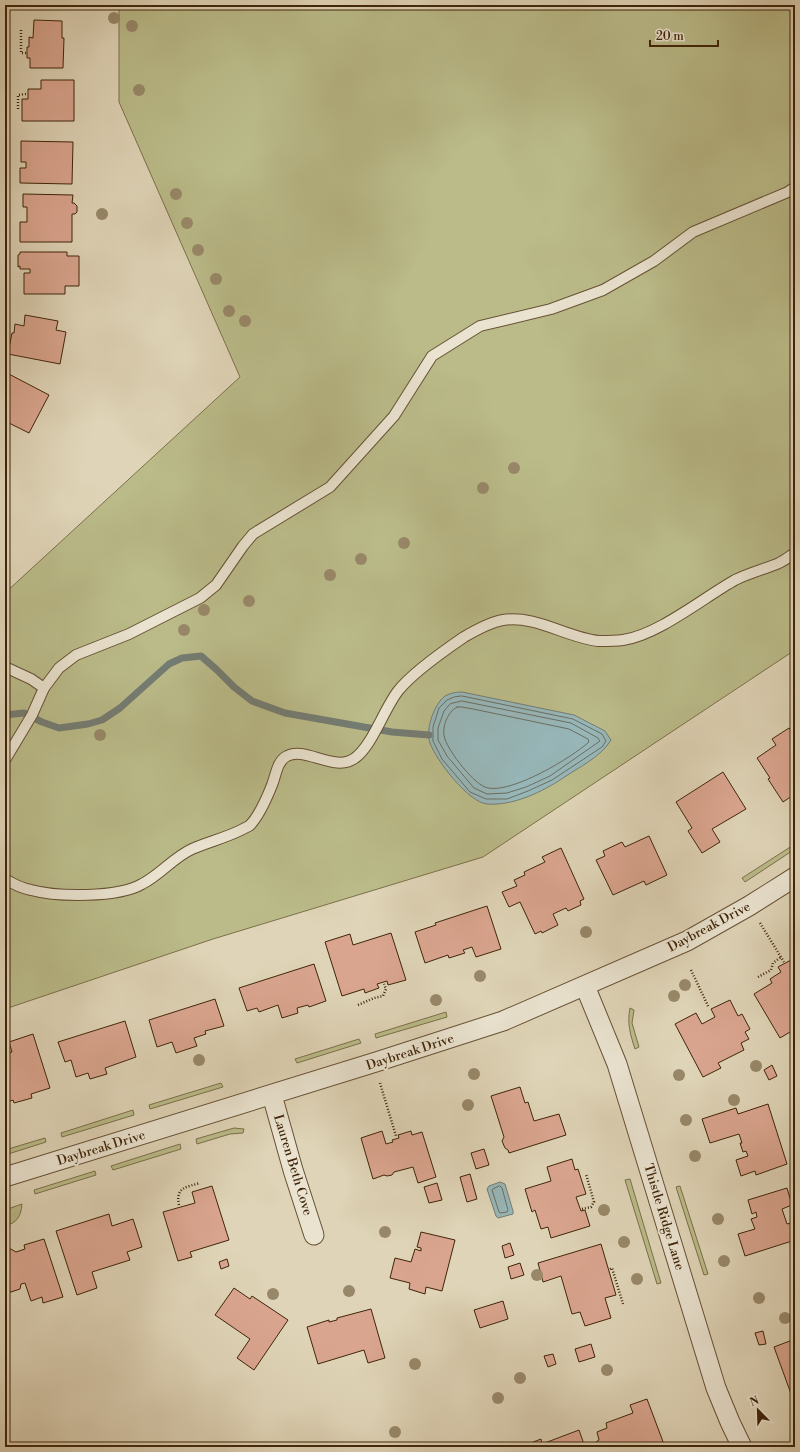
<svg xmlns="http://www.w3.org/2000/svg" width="800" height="1452" font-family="'Libre Bodoni',serif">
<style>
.green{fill:#babb89;stroke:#7c7049}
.water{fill:#97b6b8;stroke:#747c72}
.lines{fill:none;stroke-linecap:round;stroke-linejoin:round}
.shore{stroke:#6b6e60;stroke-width:1}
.stream{stroke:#747c72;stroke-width:7}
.building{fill:#daa58f;stroke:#3f2509}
.lane-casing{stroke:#675134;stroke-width:12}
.street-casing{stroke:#675134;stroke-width:21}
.path{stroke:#3f2509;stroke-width:2.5;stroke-dasharray:1 2;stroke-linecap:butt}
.lane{stroke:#eae3d0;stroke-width:10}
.street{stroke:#eae3d0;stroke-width:19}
.tree{fill:#988869}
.labels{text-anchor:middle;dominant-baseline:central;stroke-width:4;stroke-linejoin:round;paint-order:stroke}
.street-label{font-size:13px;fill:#3f2509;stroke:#eae3d0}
</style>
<rect width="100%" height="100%" fill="#dfd4b7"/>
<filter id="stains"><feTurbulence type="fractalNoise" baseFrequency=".005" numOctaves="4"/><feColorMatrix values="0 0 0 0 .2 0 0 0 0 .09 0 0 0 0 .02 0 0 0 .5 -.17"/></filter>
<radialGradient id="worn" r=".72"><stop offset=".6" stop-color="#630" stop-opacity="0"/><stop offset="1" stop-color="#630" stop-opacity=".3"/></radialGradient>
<g class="green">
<polygon points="119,5 795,5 795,650 483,857 213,939 5,1009 5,593 240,377 119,102"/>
<polygon points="795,844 795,849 745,882 742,878"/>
<path d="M630,1008L634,1010L632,1023L639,1047L635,1049C630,1034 627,1023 630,1008Z"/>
<polygon points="446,1012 447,1017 376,1038 375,1034"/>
<polygon points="359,1039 361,1043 297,1063 295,1059"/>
<polygon points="221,1083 223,1087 150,1109 149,1105"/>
<polygon points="133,1110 134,1115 62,1137 61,1133"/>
<polygon points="234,1128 244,1129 243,1133 230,1134 197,1144 196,1139"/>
<polygon points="45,1138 46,1142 5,1155 5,1150"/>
<polygon points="180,1144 181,1149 113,1170 111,1166"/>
<polygon points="95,1171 96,1175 35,1194 34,1190"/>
<polygon points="630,1179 661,1283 657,1284 625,1180"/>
<polygon points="680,1186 708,1274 704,1275 676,1187"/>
<path d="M22,1204C21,1216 17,1223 5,1226V1210Z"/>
</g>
<g class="water">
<path d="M462,692L574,715L605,731L611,740C601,757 579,767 563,778C542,792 513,806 487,804C468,802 436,760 430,743C425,730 434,704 445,696C450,693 456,692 462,692Z"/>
<polygon points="500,1182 505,1184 513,1211 513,1214 498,1218 496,1216 487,1189 489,1186"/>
</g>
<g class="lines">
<g class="shore">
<polygon points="462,696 573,719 602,734 606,741 602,747 552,780 528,791 507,799 486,799 470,792 442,759 433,741 433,727 439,708 447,700 454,697"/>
<polygon points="462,701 571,723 598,738 600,741 550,776 526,787 507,793 487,794 474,788 447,756 438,740 438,728 444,711 450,704"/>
<path d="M457,707H462L478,710L569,729L588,739L589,742C571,758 513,793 488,788C475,786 449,752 445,739C441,729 447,712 457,707Z"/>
<polygon points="500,1186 502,1188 508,1210 507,1212 500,1213 499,1212 492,1190 493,1189"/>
</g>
<polyline class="stream" points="5,715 24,713 42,722 59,728 88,724 102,720 120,708 169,664 182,658 201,656 217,670 234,687 252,701 285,713 392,732 429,735"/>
</g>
<g class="building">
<polygon points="34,20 62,21 62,38 64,38 63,68 30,68 30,58 27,58 27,47 29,47 29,37 33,38"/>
<polygon points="41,80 74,80 74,121 22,121 22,99 28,99 28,89 41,89"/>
<polygon points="21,141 73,142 72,184 20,183 20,168 26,168 26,162 21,162"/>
<polygon points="23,194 73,195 72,203 74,203 77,206 77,212 75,214 72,214 72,242 20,242 20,222 27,222 27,207 23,207"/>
<polygon points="20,252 67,252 67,256 79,256 79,286 65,286 65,294 24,294 24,273 30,273 30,269 20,269 20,266 18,267 18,255 20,254"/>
<polygon points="25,315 58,321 56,330 66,332 60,364 8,354 12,333 14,333 15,324 24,326"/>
<polygon points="5,372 49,395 29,433 5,421 5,403 7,399 5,398"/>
<polygon points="789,728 792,732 795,730 795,794 783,802 768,779 770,778 757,758 776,745 772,739"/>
<polygon points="723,772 746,809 712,829 720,842 702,853 688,831 692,828 676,802"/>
<polygon points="649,836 667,875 646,885 644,881 613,895 596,860 605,856 603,851 622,842 625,847"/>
<polygon points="561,848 584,899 580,901 581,905 568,911 566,908 553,914 558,925 542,933 541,931 535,934 520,902 509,907 502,892 517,886 514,880 525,875 524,872 545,862 542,857"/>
<polygon points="487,906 501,949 476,957 472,947 463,950 465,953 449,958 448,955 425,963 415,932 436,925 435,923"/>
<polygon points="391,933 406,980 388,985 387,981 377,984 379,988 365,993 364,989 342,996 325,942 350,934 353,945"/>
<polygon points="791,960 794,965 795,965 795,1009 791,1011 795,1017 795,1029 780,1038 754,994 772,983 770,979 781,972 778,967"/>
<polygon points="314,964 326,1001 309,1007 308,1005 297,1008 298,1013 282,1018 278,1005 259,1012 257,1008 247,1011 239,988"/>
<polygon points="215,999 224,1026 205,1031 206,1034 194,1038 197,1046 176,1053 172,1042 157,1047 149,1020"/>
<polygon points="730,1000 738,1016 742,1014 750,1029 745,1032 749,1039 741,1043 744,1050 718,1063 721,1068 703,1077 675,1024 696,1013 702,1024 715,1017 711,1009"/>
<polygon points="125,1021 136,1057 105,1068 107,1074 90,1079 88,1073 76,1077 71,1060 65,1062 58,1042"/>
<polygon points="33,1034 50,1088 31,1094 32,1098 14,1103 13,1100 5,1103 6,1106 5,1106 5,1054 12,1052 9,1042"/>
<polygon points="772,1065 777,1076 769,1080 764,1070"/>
<polygon points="520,1087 525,1103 528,1102 534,1121 559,1114 566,1135 509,1153 508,1150 505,1148 502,1141 504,1137 491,1096"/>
<polygon points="768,1104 787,1164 756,1175 755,1171 741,1176 736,1160 748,1156 746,1151 743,1152 740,1143 742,1143 739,1134 710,1143 702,1119 736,1108 738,1114"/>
<polygon points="382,1131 386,1144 393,1142 392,1140 399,1138 398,1135 411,1131 412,1135 422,1132 436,1177 418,1183 413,1167 394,1172 392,1175 387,1176 384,1175 373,1179 361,1138"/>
<polygon points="484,1149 489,1165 476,1169 471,1153"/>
<polygon points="572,1159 575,1170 578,1169 586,1194 576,1197 581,1211 585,1210 590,1226 551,1238 548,1227 541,1229 535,1210 532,1212 525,1189 551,1181 547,1167"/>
<polygon points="470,1174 477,1199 467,1202 460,1177"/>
<polygon points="437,1183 442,1200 429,1203 424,1187"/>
<polygon points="212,1186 229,1240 190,1252 192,1257 178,1261 163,1212 195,1203 192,1192"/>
<polygon points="787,1188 792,1205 782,1209 787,1224 795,1222 795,1240 745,1256 738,1234 755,1229 751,1219 757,1217 756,1212 752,1214 748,1200"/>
<polygon points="109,1214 112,1226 133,1219 142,1247 127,1252 130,1260 92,1272 97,1288 77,1295 56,1231"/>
<polygon points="421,1232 455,1240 442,1291 426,1287 425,1294 409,1289 410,1283 390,1278 395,1258 411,1262 415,1249 421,1251 421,1248 417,1247"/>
<polygon points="44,1239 63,1297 43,1303 42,1297 31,1301 25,1283 21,1284 20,1289 11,1292 5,1290 5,1251 11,1249 16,1252 25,1249 24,1245"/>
<polygon points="510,1243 514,1255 505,1258 502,1246"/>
<polygon points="601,1244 616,1295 605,1298 611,1318 585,1326 580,1312 572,1314 561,1276 543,1282 538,1263"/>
<polygon points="227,1259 229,1266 221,1269 219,1262"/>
<polygon points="520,1263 524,1275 511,1279 508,1267"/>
<polygon points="234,1288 250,1299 252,1296 288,1320 254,1370 237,1358 250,1339 215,1315"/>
<polygon points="503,1301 508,1319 480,1328 474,1310"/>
<polygon points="371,1309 385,1358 368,1363 364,1350 318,1364 307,1327 329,1320 329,1322 337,1320 337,1318"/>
<polygon points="763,1331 766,1344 759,1345 755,1333"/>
<polygon points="795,1339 795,1401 794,1402 774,1347"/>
<polygon points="591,1344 595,1357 579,1362 575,1349"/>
<polygon points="553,1354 556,1364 548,1367 544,1356"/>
<polygon points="647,1399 665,1447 598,1447 596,1442 599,1440 597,1432 607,1428 606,1423 633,1413 630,1405"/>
<polygon points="579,1430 585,1447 520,1447 541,1439 542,1444"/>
</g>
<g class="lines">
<defs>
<g id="lane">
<polyline points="5,667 31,679 44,688"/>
<polyline points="5,760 32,715 44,688 59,668 76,655 129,634 200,598 216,585 243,546 253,534 330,487 394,416 432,356 480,326 551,309 603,290 654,261 693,232 788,192 795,187"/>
<path d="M5,879C13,884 21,888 31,890C57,897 118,898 142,884C160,875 174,857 192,849C208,842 225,838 241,830C241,830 249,826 249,826C258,818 268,795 272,785C276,775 277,761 287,756C305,746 335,773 355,758C372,746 384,709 398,691C412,673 445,650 464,637C476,630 490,622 503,620C537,615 567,638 599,641C607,641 615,641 623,640C658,635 703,598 735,580C749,573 765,569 779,563C785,560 790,556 795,553"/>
</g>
<g id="street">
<polyline points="585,986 617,1064 716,1388 730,1422 742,1447"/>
<polyline points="272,1095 293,1170 314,1235"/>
<polyline points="5,1177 376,1062 503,1021 687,941 749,906 795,877"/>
</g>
</defs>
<use href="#lane" class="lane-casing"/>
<use href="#street" class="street-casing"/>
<g class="path">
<polyline points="21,30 21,53 26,53"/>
<polyline points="18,109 18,95 26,94"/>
<polyline points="760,923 784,962"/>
<polyline points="691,970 709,1008"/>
<polyline points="758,977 771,970 773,963 781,957"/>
<polyline points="358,1005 374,998 383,996 386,989 384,984"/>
<polyline points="380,1083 396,1136"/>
<path d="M179,1205C175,1187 187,1187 200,1183"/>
<polyline points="582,1209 591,1207 594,1202 586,1174"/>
<polyline points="610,1269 612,1268 623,1304"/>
</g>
<use href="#lane" class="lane"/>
<use href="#street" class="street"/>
</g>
<g class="tree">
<circle cx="114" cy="18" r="6"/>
<circle cx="132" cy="26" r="6"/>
<circle cx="139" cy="90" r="6"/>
<circle cx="176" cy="194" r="6"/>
<circle cx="102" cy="214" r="6"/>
<circle cx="187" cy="223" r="6"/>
<circle cx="198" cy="250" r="6"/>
<circle cx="216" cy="279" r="6"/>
<circle cx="229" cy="311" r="6"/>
<circle cx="245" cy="321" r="6"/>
<circle cx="514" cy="468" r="6"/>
<circle cx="483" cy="488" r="6"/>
<circle cx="404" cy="543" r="6"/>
<circle cx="361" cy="559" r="6"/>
<circle cx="330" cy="575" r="6"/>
<circle cx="249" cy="601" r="6"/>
<circle cx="204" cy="610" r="6"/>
<circle cx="184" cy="630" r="6"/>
<circle cx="100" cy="735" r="6"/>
<circle cx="586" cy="932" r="6"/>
<circle cx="480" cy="976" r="6"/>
<circle cx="685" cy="985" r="6"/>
<circle cx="674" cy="996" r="6"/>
<circle cx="436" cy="1000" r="6"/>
<circle cx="199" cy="1060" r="6"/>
<circle cx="756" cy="1066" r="6"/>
<circle cx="474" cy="1074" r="6"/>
<circle cx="679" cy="1075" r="6"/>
<circle cx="734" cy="1100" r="6"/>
<circle cx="468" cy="1105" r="6"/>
<circle cx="686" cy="1120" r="6"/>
<circle cx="695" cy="1156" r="6"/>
<circle cx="604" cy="1210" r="6"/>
<circle cx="718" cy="1219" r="6"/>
<circle cx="385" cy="1232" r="6"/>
<circle cx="624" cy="1242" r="6"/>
<circle cx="724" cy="1261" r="6"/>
<circle cx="537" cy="1275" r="6"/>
<circle cx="637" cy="1279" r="6"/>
<circle cx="349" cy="1291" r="6"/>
<circle cx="273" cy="1294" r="6"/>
<circle cx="759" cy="1298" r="6"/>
<circle cx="785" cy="1318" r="6"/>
<circle cx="415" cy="1364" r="6"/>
<circle cx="607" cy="1370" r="6"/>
<circle cx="520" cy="1378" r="6"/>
<circle cx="498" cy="1398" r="6"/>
<circle cx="395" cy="1432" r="6"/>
</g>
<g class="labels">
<g class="street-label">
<text transform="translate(709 927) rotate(-28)">Daybreak Drive</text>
<text transform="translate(410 1052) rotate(-18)">Daybreak Drive</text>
<text transform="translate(101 1148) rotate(-17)">Daybreak Drive</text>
<text transform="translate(293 1165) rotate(73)">Lauren Beth Cove</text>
<text transform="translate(664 1217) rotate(73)">Thistle Ridge Lane</text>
</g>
</g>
<rect width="800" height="1452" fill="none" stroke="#dfd4b7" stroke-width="20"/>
<rect x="6" y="6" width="788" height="1440" fill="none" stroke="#3f2509" stroke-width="2"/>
<rect x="10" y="10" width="780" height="1432" fill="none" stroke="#3f2509"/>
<g transform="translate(758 1410) rotate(337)" stroke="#eae3d0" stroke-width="3" paint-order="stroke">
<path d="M0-3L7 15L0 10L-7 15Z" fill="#3f2509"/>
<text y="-6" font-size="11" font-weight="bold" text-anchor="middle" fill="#3f2509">N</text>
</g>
<path d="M650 40v6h68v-6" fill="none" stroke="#3f2509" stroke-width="2"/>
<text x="656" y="40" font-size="12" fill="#3f2509" stroke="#eae3d0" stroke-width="3" paint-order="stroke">20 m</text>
<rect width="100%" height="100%" filter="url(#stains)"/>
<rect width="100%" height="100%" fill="url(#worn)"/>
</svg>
